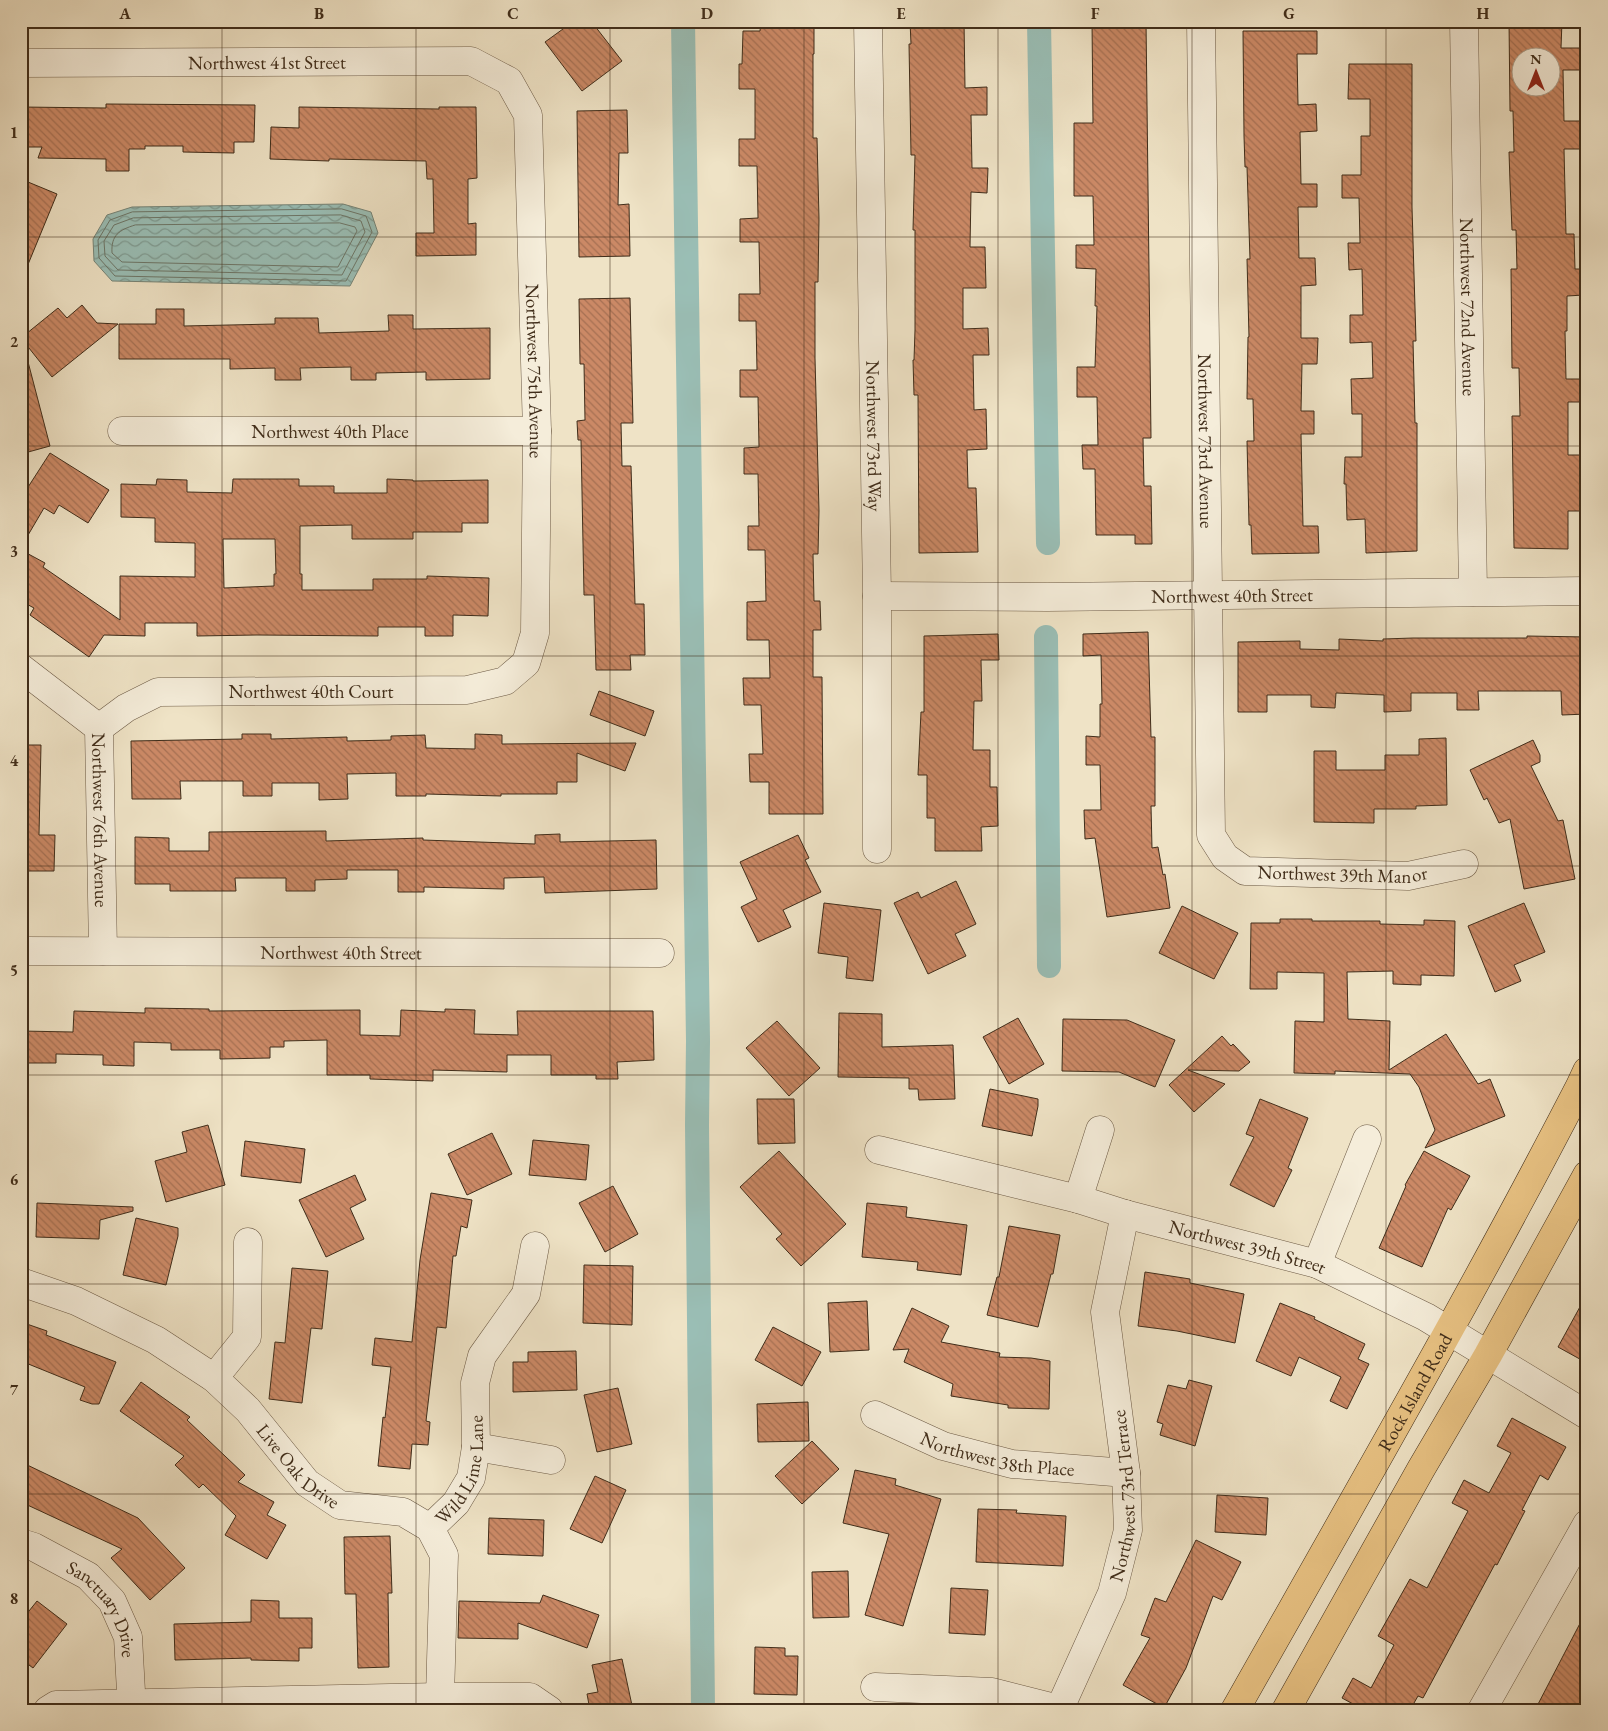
<svg xmlns="http://www.w3.org/2000/svg" width="1608" height="1731" font-family="'EB Garamond',serif">
<style>
.water{fill:url(#water-waves);stroke:#768477}
.lines{fill:none;stroke-linecap:round;stroke-linejoin:round}
.shore{stroke:#6d7668;stroke-width:1}
.canal{stroke:#9abeb5;stroke-width:24}
.building{fill:url(#building-back-hatch);stroke:#402d1a;fill-rule:evenodd}
.minor-casing{stroke:#6c5a45;stroke-width:29}
.major-casing{stroke:#402d1a;stroke-width:29}
.minor{stroke:#f5edda;stroke-width:28}
.major{stroke:#e8c283;stroke-width:28}
.grid{fill:none;stroke:#402d1a;stroke-width:1;stroke-opacity:0.55}
.labels{text-anchor:middle;dominant-baseline:central;stroke-width:4;stroke-linejoin:round;paint-order:stroke}
.street-label{font-size:19px;fill:#402d1a;stroke:#f5edda}
.neatline{fill:none;stroke:#402d1a;stroke-width:2}
.grid-label{font-size:16px;text-anchor:middle;font-weight:bold;fill:#402d1a}
</style>
<defs>
<pattern id="water-waves" width="16" height="10" patternUnits="userSpaceOnUse" patternTransform="scale(1.25)"><rect width="16" height="10" fill="#9abeb5"/><path d="M0 5q4-4 8 0t8 0" fill="none" stroke="#7f9b92"/></pattern>
<pattern id="building-back-hatch" width="6" height="6" patternUnits="userSpaceOnUse" patternTransform="scale(1.25)"><rect width="6" height="6" fill="#cb8966"/><path d="M-1 5l2 2M0 0l6 6M5-1l2 2" fill="none" stroke="#a67053"/></pattern>
</defs>
<rect width="100%" height="100%" fill="#efe3c6"/>
<filter id="stains"><feTurbulence type="fractalNoise" baseFrequency=".004" numOctaves="4"/><feColorMatrix values="0 0 0 0 .2 0 0 0 0 .09 0 0 0 0 .02 0 0 0 .5 -.17"/></filter>
<radialGradient id="worn" r=".72"><stop offset=".6" stop-color="#630" stop-opacity="0"/><stop offset="1" stop-color="#630" stop-opacity=".3"/></radialGradient>
<polygon class="water" points="343,204 371,212 378,233 350,286 112,281 94,261 93,239 107,215 132,207"/>
<g class="lines">
<g class="shore">
<polygon points="342,209 366,216 372,232 346,281 115,276 99,258 98,240 110,220 132,212"/>
<polygon points="341,215 361,221 365,232 342,275 118,270 105,256 104,241 114,225 133,218"/>
<path d="M340,223L355,227L357,231L338,267L122,262L112,253C111,235 119,230 135,225Z"/>
</g>
<g class="canal">
<polyline points="683,21 698,1041 697,1125 703,1710"/>
<polyline points="1039,21 1048,543"/>
<polyline points="1046,637 1049,966"/>
</g>
</g>
<g class="building">
<polygon points="574,21 591,21 622,61 582,91 545,42"/>
<polygon points="761,21 814,21 814,54 813,54 813,138 817,138 819,219 818,282 815,282 815,358 819,511 818,554 813,554 814,601 820,601 821,630 813,630 813,677 822,677 823,814 769,814 769,782 750,782 749,754 763,754 761,705 744,705 743,678 770,678 769,640 747,640 747,602 766,601 765,550 748,550 748,526 759,526 758,474 744,474 744,448 759,447 758,397 740,397 740,370 757,370 756,321 739,321 739,294 760,294 759,242 740,242 740,219 758,218 757,166 739,166 739,139 755,139 755,89 739,89 739,64 742,64 743,31 760,31"/>
<polygon points="910,21 964,21 965,88 987,87 987,115 971,115 972,168 988,168 987,193 971,192 970,247 985,247 986,288 963,288 963,329 988,328 989,355 973,355 974,410 986,409 987,449 967,450 968,488 976,488 978,552 919,553 918,395 914,395 913,360 914,360 915,330 915,230 913,230 915,155 911,155 909,44 911,44"/>
<polygon points="1092,21 1146,21 1151,438 1143,438 1144,486 1151,486 1152,544 1135,544 1135,535 1096,535 1095,469 1083,469 1082,445 1098,445 1097,397 1077,397 1077,367 1095,367 1097,306 1095,306 1096,269 1076,268 1076,245 1094,245 1093,196 1074,196 1074,123 1093,123"/>
<path d="M1509,21H1562L1561,48H1582L1583,70H1563L1564,121H1580V149H1564L1566,234H1574L1575,269H1585L1584,295L1567,296V331H1565L1566,379H1583L1584,402H1568V455H1587L1586,511H1568V549L1514,548L1512,416H1520L1519,368H1512L1511,269H1517L1516,230H1512L1510,182L1509,152H1514L1513,111H1510ZM1520,58H1550V88H1520Z"/>
<polygon points="1243,31 1317,31 1317,54 1297,54 1298,105 1316,104 1317,131 1300,132 1301,184 1317,184 1317,207 1298,207 1299,258 1315,258 1316,285 1301,286 1301,338 1318,338 1317,364 1302,364 1301,411 1314,411 1314,434 1301,434 1303,526 1318,526 1319,553 1252,554 1251,525 1249,525 1247,441 1254,441 1253,399 1247,399 1248,337 1249,337 1247,259 1250,259 1247,167 1245,167 1244,136"/>
<polygon points="1349,64 1412,64 1412,207 1416,341 1413,341 1415,423 1417,423 1417,551 1366,553 1365,519 1347,520 1346,484 1344,484 1345,457 1362,457 1362,414 1352,414 1351,379 1373,378 1372,342 1350,343 1350,315 1363,315 1362,269 1349,270 1348,243 1360,243 1359,198 1342,198 1342,175 1361,175 1361,136 1370,136 1370,99 1348,99"/>
<polygon points="106,104 255,105 254,142 234,142 234,153 183,152 183,146 145,146 145,149 129,149 129,171 106,171 106,159 38,158 42,147 21,147 21,107 106,108"/>
<polygon points="299,107 439,109 439,107 476,107 477,178 468,179 468,224 476,223 476,255 416,256 416,233 434,233 433,179 427,179 426,161 329,159 329,161 270,159 271,127 299,128"/>
<polygon points="627,110 628,153 619,153 618,205 629,204 630,256 579,257 577,111"/>
<polygon points="28,182 57,194 22,279 21,198"/>
<polygon points="630,298 633,423 621,423 622,466 631,466 635,604 644,604 645,655 630,655 631,670 596,670 594,595 584,595 581,440 578,440 577,421 585,420 584,364 580,364 579,299"/>
<polygon points="82,305 97,323 118,324 52,377 21,338 58,308 67,318"/>
<polygon points="156,309 184,309 184,326 275,324 275,318 318,318 319,333 389,331 388,315 413,315 413,329 490,328 490,379 426,380 426,372 376,373 376,380 351,380 351,367 300,368 301,380 275,380 275,368 230,369 230,359 119,359 119,324 156,324"/>
<polygon points="27,358 50,446 21,454 21,359"/>
<polygon points="50,453 109,490 88,523 59,505 54,514 44,508 21,547 21,498"/>
<path d="M157,479L187,480V492L232,493L233,479H299V486H334V493H387V479L413,480V481L488,480V523H462V532H413V539H352V525L300,526V574H302V590H373V579H427V576L489,578L488,616L453,615V636H425V627H378V636L257,635L197,636V623H145V636L104,635L89,657L30,615L34,608L21,601V550L45,563L43,567L120,620V576L195,577V543L155,542V518L121,517V484L156,485ZM223,539H275L276,574H274V586L224,588Z"/>
<polygon points="1148,632 1151,737 1155,737 1155,806 1151,806 1152,848 1158,847 1163,875 1165,874 1170,908 1107,917 1095,838 1085,839 1084,810 1101,810 1100,765 1086,765 1086,736 1100,737 1100,704 1102,704 1101,655 1083,656 1083,634"/>
<polygon points="998,634 999,660 981,660 982,701 974,701 973,750 990,750 990,787 997,787 998,826 981,827 982,851 935,851 935,818 927,818 927,775 918,775 921,712 924,712 924,636"/>
<polygon points="1527,636 1587,637 1587,714 1562,715 1561,691 1478,691 1479,710 1457,710 1457,693 1411,693 1411,711 1384,712 1384,695 1336,693 1335,708 1311,707 1311,695 1267,695 1267,712 1238,712 1238,642 1300,641 1300,649 1339,650 1339,639 1383,641 1383,639 1413,638 1527,638"/>
<polygon points="599,691 654,711 645,736 590,715"/>
<polygon points="242,734 271,734 271,739 347,737 347,741 391,740 391,736 425,735 426,748 475,749 475,734 502,735 502,744 636,743 625,771 577,753 577,782 557,782 557,794 501,794 501,796 426,794 426,796 396,796 396,773 347,774 348,799 319,800 319,783 272,783 272,796 243,796 243,781 180,781 181,799 132,799 131,741 242,739"/>
<polygon points="1446,738 1447,805 1416,806 1416,809 1374,809 1374,823 1314,822 1314,751 1336,751 1336,770 1385,770 1385,755 1419,755 1419,739"/>
<polygon points="1533,740 1540,755 1540,762 1531,766 1558,821 1563,820 1575,879 1524,889 1510,819 1499,823 1487,798 1484,800 1470,770"/>
<polygon points="21,745 41,745 39,835 55,835 54,871 21,871"/>
<polygon points="326,831 326,841 423,838 423,840 535,844 535,835 560,834 560,842 656,840 657,889 545,893 544,877 504,878 504,889 424,887 424,892 398,892 398,870 347,870 347,879 315,880 315,891 286,891 286,878 235,878 236,891 170,891 170,884 135,884 135,837 169,838 169,851 209,851 209,832"/>
<polygon points="798,835 809,858 805,860 821,892 783,910 791,927 758,942 741,907 757,899 740,862"/>
<polygon points="956,881 976,924 955,934 966,956 928,974 894,903 918,892 921,898"/>
<polygon points="824,903 881,910 873,981 846,978 848,957 818,953"/>
<polygon points="1524,903 1545,952 1514,965 1521,981 1495,992 1468,926"/>
<polygon points="1182,906 1238,933 1214,979 1159,953"/>
<polygon points="1280,919 1312,919 1312,921 1380,921 1380,924 1424,925 1424,920 1455,921 1454,976 1421,975 1421,985 1393,984 1393,971 1347,972 1348,1019 1390,1021 1389,1070 1446,1034 1478,1084 1490,1079 1505,1116 1425,1148 1435,1130 1419,1087 1410,1074 1335,1071 1335,1074 1294,1073 1295,1021 1324,1022 1324,973 1277,972 1277,989 1250,989 1251,923 1280,923"/>
<polygon points="145,1008 209,1009 209,1011 360,1010 360,1035 400,1036 401,1010 445,1012 445,1009 475,1010 474,1034 518,1035 517,1011 653,1011 654,1060 617,1062 618,1079 596,1079 596,1075 551,1075 551,1055 507,1055 507,1072 433,1070 433,1081 370,1079 370,1075 327,1075 327,1040 284,1041 284,1047 270,1047 270,1058 220,1059 220,1050 171,1050 171,1043 134,1042 134,1066 103,1065 103,1055 56,1054 56,1063 21,1063 21,1031 73,1032 74,1011 145,1013"/>
<polygon points="839,1013 882,1014 882,1047 953,1045 955,1099 919,1100 918,1089 909,1089 909,1078 838,1077"/>
<polygon points="1018,1018 1044,1064 1009,1084 983,1037"/>
<polygon points="1063,1019 1127,1020 1175,1040 1155,1087 1119,1072 1062,1071"/>
<polygon points="777,1021 820,1068 789,1096 746,1048"/>
<polygon points="1222,1036 1231,1046 1233,1044 1250,1062 1239,1071 1188,1070 1225,1084 1194,1112 1169,1085"/>
<polygon points="990,1089 1038,1099 1038,1106 1032,1136 982,1126"/>
<polygon points="757,1099 794,1099 795,1143 758,1144"/>
<polygon points="1260,1099 1308,1118 1288,1168 1292,1170 1274,1207 1230,1185 1254,1137 1246,1134"/>
<polygon points="208,1125 225,1185 166,1202 155,1161 187,1152 182,1132"/>
<polygon points="492,1133 512,1174 467,1195 448,1154"/>
<polygon points="533,1140 589,1145 586,1180 529,1175"/>
<polygon points="245,1141 305,1149 301,1183 241,1176"/>
<polygon points="779,1151 846,1224 801,1266 776,1239 782,1234 740,1187"/>
<polygon points="1424,1151 1470,1176 1451,1210 1448,1208 1422,1267 1379,1248 1406,1186 1405,1185"/>
<polygon points="355,1175 366,1200 350,1208 364,1239 326,1257 299,1200"/>
<polygon points="613,1186 638,1234 605,1252 579,1203"/>
<polygon points="431,1193 472,1200 467,1228 461,1226 456,1256 453,1256 446,1328 437,1327 426,1421 430,1422 428,1445 412,1444 410,1469 378,1466 383,1417 385,1418 391,1367 372,1365 375,1338 412,1342 420,1260"/>
<polygon points="37,1203 133,1207 133,1211 100,1220 99,1239 36,1237"/>
<polygon points="867,1203 907,1207 906,1217 967,1225 961,1275 917,1270 918,1262 862,1257"/>
<polygon points="136,1218 178,1228 178,1236 166,1285 123,1275"/>
<polygon points="1009,1226 1060,1235 1053,1274 1051,1274 1038,1327 987,1315 997,1277 999,1277"/>
<polygon points="584,1265 633,1266 632,1325 583,1323"/>
<polygon points="292,1268 328,1271 322,1329 311,1328 302,1403 269,1399 275,1342 285,1343"/>
<polygon points="1145,1272 1190,1279 1190,1283 1244,1294 1235,1343 1177,1331 1138,1326"/>
<polygon points="1587,1294 1587,1363 1558,1347"/>
<polygon points="867,1301 869,1350 830,1352 828,1303"/>
<polygon points="1280,1303 1315,1317 1314,1319 1365,1344 1358,1359 1369,1364 1347,1409 1330,1401 1341,1377 1299,1357 1291,1376 1256,1361"/>
<polygon points="912,1308 949,1326 941,1342 1000,1353 999,1357 1031,1358 1050,1361 1049,1409 1008,1408 1008,1405 951,1396 953,1384 904,1362 909,1349 893,1350"/>
<polygon points="21,1322 47,1331 46,1335 116,1362 99,1404 92,1404 80,1400 85,1387 21,1361"/>
<polygon points="773,1327 821,1352 802,1386 755,1360"/>
<polygon points="576,1351 577,1390 513,1392 513,1362 528,1362 528,1352"/>
<polygon points="1189,1380 1212,1386 1195,1446 1160,1435 1163,1424 1157,1422 1168,1385 1186,1389"/>
<polygon points="141,1382 190,1417 187,1420 245,1475 238,1482 274,1502 267,1515 286,1525 267,1559 225,1535 236,1516 203,1484 199,1488 175,1465 184,1456 120,1411"/>
<polygon points="618,1388 632,1444 597,1452 584,1395"/>
<polygon points="808,1402 809,1441 758,1442 757,1404"/>
<polygon points="1512,1418 1566,1447 1548,1480 1540,1475 1522,1510 1525,1511 1497,1565 1495,1564 1423,1698 1418,1696 1410,1710 1364,1710 1342,1698 1353,1678 1371,1688 1394,1645 1378,1636 1410,1579 1427,1588 1468,1511 1452,1503 1464,1480 1489,1493 1511,1453 1497,1446"/>
<polygon points="812,1441 839,1469 802,1504 775,1476"/>
<polygon points="21,1462 138,1518 185,1568 150,1600 111,1558 122,1549 21,1502"/>
<polygon points="855,1470 896,1479 895,1485 941,1499 903,1626 865,1615 889,1534 843,1523"/>
<polygon points="595,1476 626,1490 602,1543 570,1529"/>
<polygon points="1217,1495 1268,1498 1266,1535 1215,1532"/>
<polygon points="978,1509 1017,1510 1016,1513 1066,1516 1063,1566 976,1562"/>
<polygon points="489,1518 544,1520 543,1556 488,1554"/>
<polygon points="390,1536 392,1593 388,1593 389,1667 358,1668 356,1594 345,1594 344,1537"/>
<polygon points="1196,1540 1241,1562 1222,1600 1213,1596 1186,1668 1164,1708 1123,1685 1150,1638 1141,1635 1155,1598 1166,1602"/>
<polygon points="848,1571 849,1617 813,1618 812,1572"/>
<polygon points="951,1588 988,1590 985,1635 949,1633"/>
<polygon points="543,1595 599,1615 587,1648 518,1623 518,1639 458,1638 459,1601 540,1603"/>
<polygon points="251,1600 279,1601 279,1618 312,1618 312,1648 299,1648 299,1661 251,1660 251,1658 175,1660 174,1624 251,1622"/>
<polygon points="37,1601 67,1624 33,1668 21,1659 21,1621"/>
<polygon points="1587,1610 1587,1710 1535,1710 1563,1656"/>
<polygon points="755,1647 785,1648 785,1656 798,1656 797,1695 754,1694"/>
<polygon points="622,1659 633,1710 590,1710 587,1694 598,1692 592,1665"/>
</g>
<g class="lines">
<defs>
<g id="minor">
<path id="s1" d="M868,21L877,596V849"/>
<path id="s2" d="M1201,21L1211,835L1225,857L1245,871L1408,876L1464,864"/>
<path id="s3" d="M1464,21L1473,592"/>
<path id="s4" d="M21,63L471,61L509,81L528,115L537,431L535,633L526,663L505,681L467,690L158,692L126,708L99,728"/>
<path id="s5" d="M122,431H537"/>
<path id="s6" d="M877,596L1047,597L1587,591"/>
<polyline points="21,668 99,728"/>
<path id="s7" d="M99,728L103,951"/>
<path id="s8" d="M21,951L660,953"/>
<path id="s9" d="M879,1150L1078,1199L1125,1214L1317,1264L1426,1317L1587,1415"/>
<polyline points="1078,1199 1100,1130"/>
<polyline points="1317,1264 1367,1139"/>
<path id="s10" d="M21,1282L76,1301L156,1340L214,1378L248,1410L307,1483L340,1505L403,1512L430,1528"/>
<polyline points="214,1378 247,1337 248,1242"/>
<path id="s11" d="M875,1415L943,1446L1012,1464L1126,1473"/>
<polyline points="476,1447 551,1460"/>
<path id="s12" d="M21,1543L34,1547L88,1576L112,1601L128,1637L132,1710"/>
<polyline points="875,1687 992,1692 1063,1710"/>
<path id="s13" d="M440,1697L444,1555L430,1528L456,1503L471,1478L476,1447L475,1383L482,1356L526,1294L535,1246"/>
<path id="s14" d="M1060,1708L1112,1593L1128,1530L1126,1473L1105,1312L1125,1214"/>
<polyline points="48,1710 56,1705 440,1697 530,1697 549,1710"/>
<polyline points="1482,1710 1587,1524"/>
</g>
<g id="major">
<path id="s15" d="M1235,1710C1352,1503 1471,1297 1580,1086L1587,1071"/>
<polyline points="1286,1710 1421,1469 1488,1355 1587,1175"/>
</g>
</defs>
<use href="#minor" class="minor-casing"/>
<use href="#major" class="major-casing"/>
<use href="#minor" class="minor"/>
<use href="#major" class="major"/>
</g>
<path class="grid" d="M222,21V1710M416,21V1710M610,21V1710M804,21V1710M998,21V1710M1192,21V1710M1386,21V1710M21,237H1587M21,446H1587M21,656H1587M21,866H1587M21,1075H1587M21,1284H1587M21,1494H1587"/>
<g class="labels">
<g class="street-label">
<text stroke="none"><textPath href="#s4" startOffset="246">Northwest 41st Street</textPath></text>
<text stroke="none"><textPath href="#s3" startOffset="286">Northwest 72nd Avenue</textPath></text>
<text stroke="none"><textPath href="#s4" startOffset="788">Northwest 75th Avenue</textPath></text>
<text stroke="none"><textPath href="#s5" startOffset="208">Northwest 40th Place</textPath></text>
<text stroke="none"><textPath href="#s1" startOffset="415">Northwest 73rd Way</textPath></text>
<text stroke="none"><textPath href="#s2" startOffset="420">Northwest 73rd Avenue</textPath></text>
<text stroke="none"><textPath href="#s6" startOffset="355">Northwest 40th Street</textPath></text>
<text x="311" y="691">Northwest 40th Court</text>
<text stroke="none"><textPath href="#s7" startOffset="92">Northwest 76th Avenue</textPath></text>
<text stroke="none"><textPath href="#s2" startOffset="962">Northwest 39th Manor</textPath></text>
<text stroke="none"><textPath href="#s8" startOffset="320">Northwest 40th Street</textPath></text>
<text stroke="none"><textPath href="#s9" startOffset="381">Northwest 39th Street</textPath></text>
<text stroke="none"><textPath href="#s15" startOffset="365">Rock Island Road</textPath></text>
<text stroke="none"><textPath href="#s11" startOffset="130">Northwest 38th Place</textPath></text>
<text stroke="none"><textPath href="#s10" startOffset="339">Live Oak Drive</textPath></text>
<text stroke="none"><textPath href="#s13" startOffset="242">Wild Lime Lane</textPath></text>
<text stroke="none"><textPath href="#s14" startOffset="225">Northwest 73rd Terrace</textPath></text>
<text stroke="none"><textPath href="#s12" startOffset="111">Sanctuary Drive</textPath></text>
</g>
</g>
<rect width="1608" height="1731" fill="none" stroke="#efe3c6" stroke-width="55"/>
<g transform="translate(1536 72)"><circle r="24" fill="#f5edda" stroke="#ada08d"/>
<path d="M0-4L9 19L0 12L-9 19Z" fill="#8f2418"/>
<text y="-8" font-size="14" font-weight="bold" text-anchor="middle" fill="#402d1a">N</text>
</g>
<rect x="28" y="28" width="1552" height="1676" class="neatline"/>
<g class="grid-label">
<text x="125" y="19">A</text>
<text x="319" y="19">B</text>
<text x="513" y="19">C</text>
<text x="707" y="19">D</text>
<text x="901" y="19">E</text>
<text x="1095" y="19">F</text>
<text x="1289" y="19">G</text>
<text x="1483" y="19">H</text>
<text x="14" y="138">1</text>
<text x="14" y="347">2</text>
<text x="14" y="557">3</text>
<text x="14" y="766">4</text>
<text x="14" y="976">5</text>
<text x="14" y="1185">6</text>
<text x="14" y="1395">7</text>
<text x="14" y="1604">8</text>
</g>
<rect width="100%" height="100%" filter="url(#stains)"/>
<rect width="100%" height="100%" fill="url(#worn)"/>
</svg>
